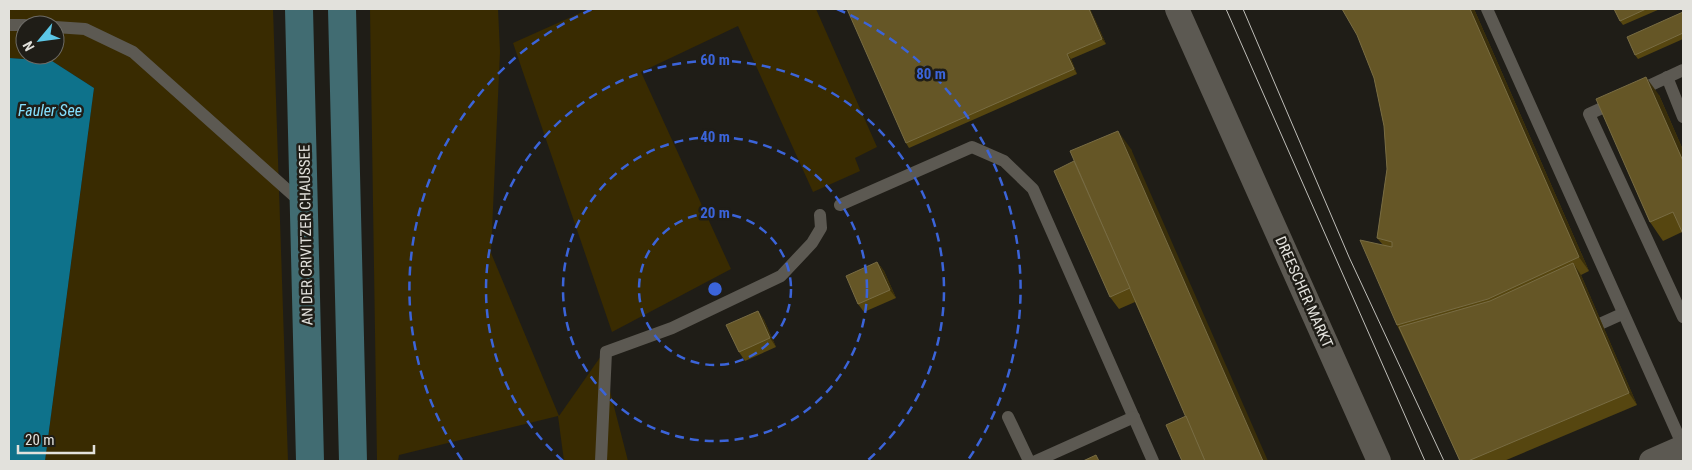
<svg xmlns="http://www.w3.org/2000/svg" width="1692" height="470" font-family="'Roboto Condensed',sans-serif">
<style>
.green{fill:#392b01;fill-rule:evenodd}
.water{fill:#0e728b}
.lines{fill:none;stroke-linecap:round;stroke-linejoin:round}
.lane{stroke:#5c5952;stroke-width:12}
.street{stroke:#5c5952;stroke-width:24}
.secondary{stroke:#416c72;stroke-width:28}
.tram{stroke:#bfbeb9;stroke-width:1}
.wall{fill:#564610}
.shaded-wall{fill:#392e0a}
.building{fill:#655626;stroke:#786c43}
.ring{fill:none;stroke:#3b64d9;stroke-width:2.5;stroke-dasharray:9 6}
.labels{text-anchor:middle;dominant-baseline:central;stroke-width:5;stroke-linejoin:round;paint-order:stroke}
.street-label{font-size:15px;fill:#e2e1dc;stroke:#1f1d17}
.water-label{font-size:16px;font-style:italic;fill:#85e0fe;stroke:#1f1d17}
.centre{fill:#3b64d9;stroke:#1f1d17;stroke-width:2.5}
.ring-label{font-size:15px;text-anchor:middle;font-weight:bold;fill:#3b64d9;stroke:#1f1d17;stroke-width:5;stroke-linejoin:round;paint-order:stroke}
</style>
<rect width="100%" height="100%" fill="#1f1d17"/>
<g class="green">
<path d="M9,9H273L288,461H45L94,88L52,61L9,58ZM25,25H55V55H25Z"/>
<polygon points="370,9 498,9 500,52 491,253 559,416 601,356 628,461 564,461 558,416 399,455 398,461 377,461"/>
<polygon points="589,9 816,9 877,147 855,158 860,171 813,192 738,26 641,72 731,269 612,332 513,43"/>
</g>
<polygon class="water" points="9,58 52,61 94,88 45,461 9,461"/>
<g class="lines">
<g class="lane">
<polyline points="1487,9 1683,446"/>
<polyline points="9,25 25,25"/>
<polyline points="55,27 85,29 133,52 302,203"/>
<polyline points="1667,77 1683,117"/>
<polyline points="1638,91 1683,70"/>
<polyline points="1615,102 1589,114 1683,317"/>
<polyline points="840,205 972,147 1004,161 1033,189 1153,461"/>
<polyline points="1602,323 1622,314"/>
<polyline points="1008,417 1029,461"/>
<polyline points="601,461 606,352 672,328 781,276 812,243 821,228 820,215"/>
<polyline points="1036,461 1134,417"/>
</g>
<g class="street">
<polyline points="1177,9 1379,461"/>
<polyline points="1651,461 1683,447"/>
</g>
<g class="secondary">
<polyline points="299,9 310,461"/>
<polyline points="342,9 353,461"/>
</g>
<g class="tram">
<polyline points="1226,9 1425,461"/>
<polyline points="1243,9 1349,257 1444,461"/>
</g>
</g>
<g class="wall">
<polygon points="1090,9 1106,44 1071,59 1077,74 909,148 906,143"/>
<polygon points="1474,9 1589,271 1581,275 1637,405 1504,461 1460,461 1397,325 1383,245 1377,238 1387,169 1384,126 1374,78 1357,35"/>
<polygon points="1614,9 1660,9 1623,25 1620,21"/>
<polygon points="1683,12 1683,39 1638,59 1635,55"/>
<polygon points="1659,95 1683,150 1683,234 1682,232 1663,241 1650,222"/>
<polygon points="1131,149 1186,416 1135,302 1119,309 1110,297"/>
<polygon points="877,262 884,271 896,298 864,312 858,304"/>
<polygon points="758,311 764,320 776,347 745,361 739,352"/>
</g>
<g class="shaded-wall">
<polygon points="1089,9 1090,9 1106,44 1102,39"/>
<polygon points="1470,9 1474,9 1589,271 1579,257"/>
<polygon points="1067,54 1071,59 1077,74 1074,69"/>
<polygon points="1646,77 1659,95 1683,150 1683,161"/>
<polygon points="1118,131 1131,149 1268,461 1263,461"/>
<polygon points="877,262 884,271 896,298 890,290"/>
<polygon points="1573,263 1581,275 1637,405 1629,393"/>
<polygon points="758,311 764,320 776,347 770,338"/>
</g>
<g class="building">
<polygon points="847,9 1089,9 1102,39 1067,54 1074,69 906,143"/>
<polygon points="1342,9 1470,9 1579,257 1488,299 1397,325 1360,240 1392,247 1392,242 1377,238 1387,169 1384,126 1374,78 1357,35"/>
<polygon points="1614,9 1646,9 1620,21"/>
<polygon points="1683,12 1683,33 1635,55 1627,37"/>
<polygon points="1646,77 1683,161 1683,234 1673,212 1650,222 1596,99"/>
<polygon points="1118,131 1263,461 1205,461 1070,151"/>
<polygon points="1074,161 1130,288 1110,297 1054,171"/>
<polygon points="877,262 890,290 858,304 846,276"/>
<polygon points="1573,263 1629,393 1468,461 1460,461 1399,327 1490,301"/>
<polygon points="758,311 770,338 739,352 726,325"/>
<polygon points="1186,416 1205,461 1182,461 1166,425"/>
<polygon points="1096,455 1099,461 1083,461"/>
</g>
<g class="ring">
<circle cx="715" cy="289" r="76"/>
<circle cx="715" cy="289" r="152"/>
<path d="M563 461A229 229 0 1 1 867 461"/>
<path d="M462 460A305 305 0 0 1 593 9M837 9A305 305 0 0 1 968 460"/>
</g>
<g class="labels">
<g class="street-label">
<text transform="translate(306 235) rotate(-91)">AN DER CRIVITZER CHAUSSEE</text>
<text transform="translate(1304 292) rotate(66)">DREESCHER MARKT</text>
</g>
<g class="water-label">
<text x="50" y="110">Fauler See</text>
</g>
</g>
<circle cx="715" cy="289" r="8" class="centre"/>
<g class="ring-label">
<text x="715" y="65">60 m</text>
<text x="931" y="79">80 m</text>
<text x="715" y="142">40 m</text>
<text x="715" y="218">20 m</text>
</g>
<rect width="1692" height="470" fill="none" stroke="#e2e1dc" stroke-width="20"/>
<g transform="translate(40 40) rotate(241)"><circle r="24" fill="#1f1d17" stroke="#6d6b66"/>
<path d="M0-4L9 19L0 12L-9 19Z" fill="#5cc7e7"/>
<text y="-8" font-size="14" font-weight="bold" text-anchor="middle" fill="#e2e1dc">N</text>
</g>
<path d="M18 445v8h76v-8" fill="none" stroke="#e2e1dc" stroke-width="2.5"/>
<text x="25" y="445" font-size="15" fill="#e2e1dc" stroke="#1f1d17" stroke-width="4" paint-order="stroke">20 m</text>
</svg>
